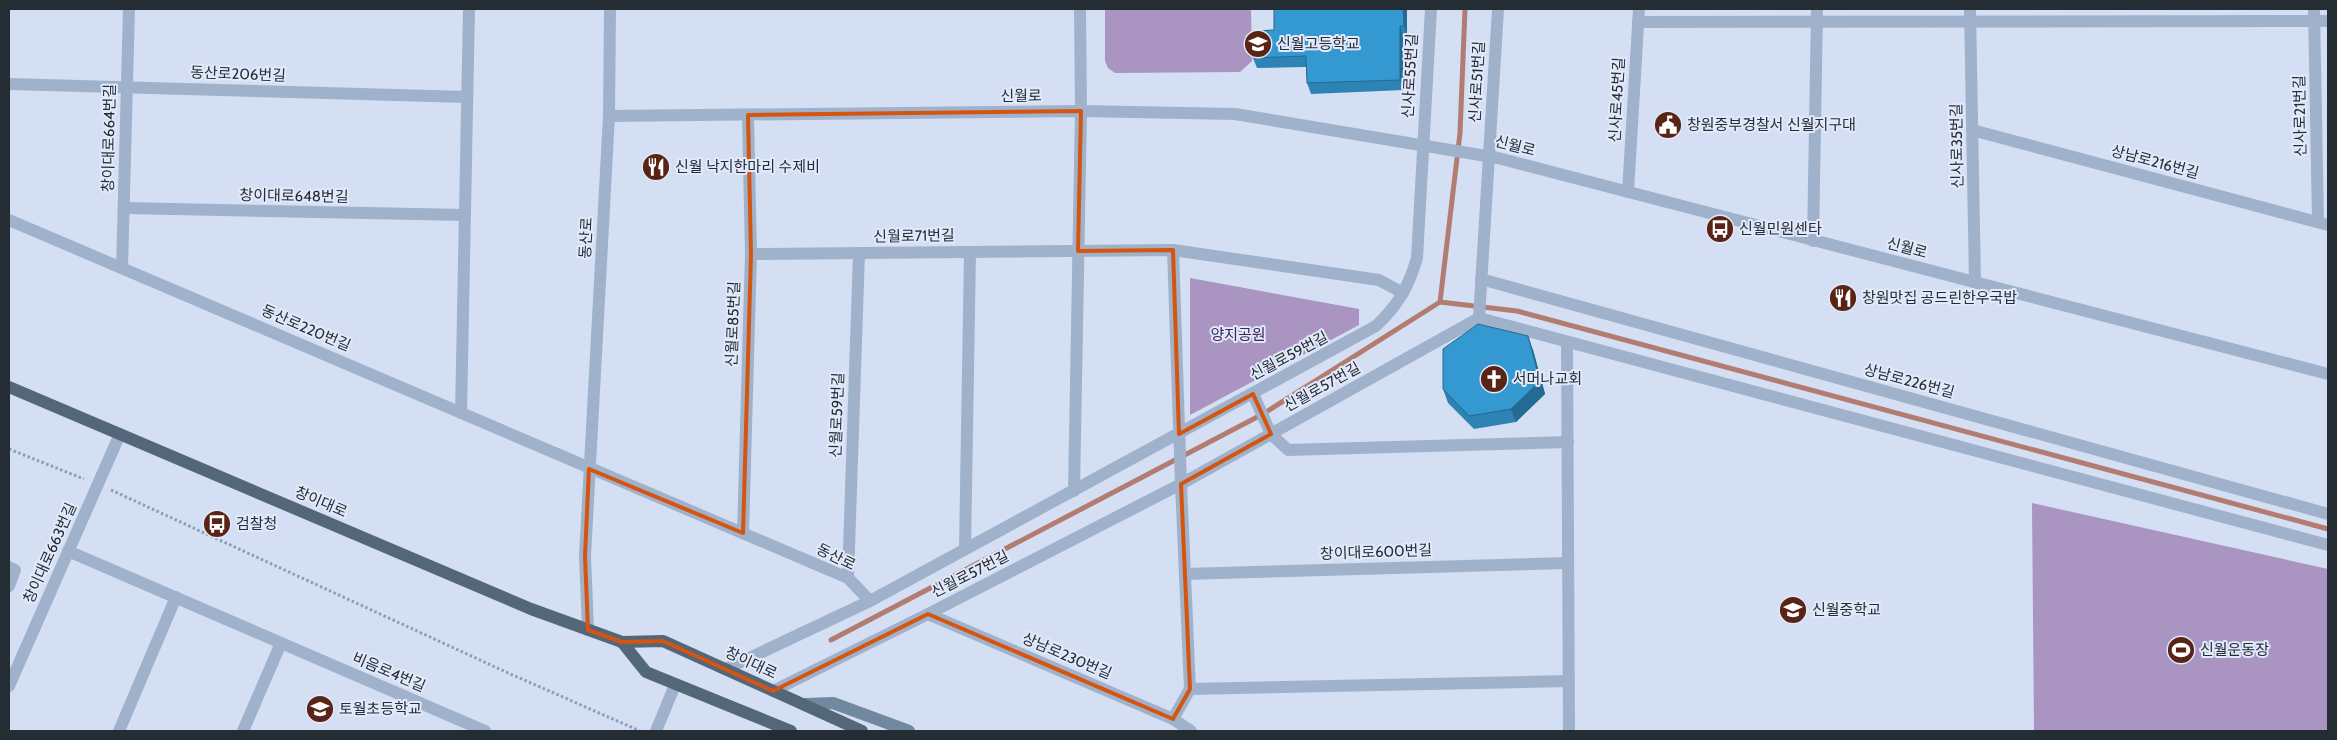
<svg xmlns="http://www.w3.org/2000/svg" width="2337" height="740" font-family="Cabin,'Noto Sans KR',sans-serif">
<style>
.green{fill:#a994c2}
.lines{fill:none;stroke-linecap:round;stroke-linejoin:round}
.stream{stroke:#b27c71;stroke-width:5}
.path{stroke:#8a9eb7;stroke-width:3;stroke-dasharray:2.5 2.5;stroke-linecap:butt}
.minor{stroke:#a0b2cb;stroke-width:12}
.tertiary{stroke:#a0b2cb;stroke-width:12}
.secondary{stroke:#71899f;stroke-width:12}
.primary{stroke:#536778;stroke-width:12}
.wall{fill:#2d83b4}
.shaded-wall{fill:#246a92}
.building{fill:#3498d1;stroke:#246a92}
.marked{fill:none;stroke:#d45510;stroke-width:4;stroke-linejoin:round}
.labels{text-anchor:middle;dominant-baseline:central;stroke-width:4;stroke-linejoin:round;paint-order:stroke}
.poi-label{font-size:15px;fill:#242d34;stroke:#e1e9fa;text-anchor:start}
.street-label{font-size:15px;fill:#242d34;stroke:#e1e9fa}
.park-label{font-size:15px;fill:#3c2654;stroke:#e1e9fa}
</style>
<rect width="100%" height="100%" fill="#d5dff3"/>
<g class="green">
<polygon points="1105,9 1251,9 1252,61 1240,72 1115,73 1108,68 1105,61"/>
<polygon points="1190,278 1359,309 1359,325 1190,415"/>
<polygon points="2032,503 2328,569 2328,731 2034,731"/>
</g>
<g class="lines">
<g class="stream">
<polyline points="1440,302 1517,311 2328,529"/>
<polyline points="831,640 1263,414 1440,302 1460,133 1465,9"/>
</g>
<g class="path">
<polyline points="9,449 84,479"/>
<polyline points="111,490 506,672 640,731"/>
</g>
<g class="minor">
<polyline points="1970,9 1975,283"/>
<polyline points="2314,9 2318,222"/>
<polyline points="1638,22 2328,21"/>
<polyline points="9,84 467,97"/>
<polyline points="1972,130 2328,225"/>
<polyline points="1628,192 1639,9"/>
<polyline points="124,208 465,215"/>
<polyline points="9,220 848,578 870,601"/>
<polyline points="1813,241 1817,9"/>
<polyline points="751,254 1173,250 1379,280 1403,293"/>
<polyline points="122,268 129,9"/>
<polyline points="1481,279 2328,514"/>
<polyline points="1479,318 2328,545"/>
<polyline points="1567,342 1569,731"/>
<polyline points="1253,394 1271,434 1288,450 1568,442"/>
<polyline points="461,413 469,9"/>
<polyline points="1074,491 1081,111 1080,9"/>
<polyline points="743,533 751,254 748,115"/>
<polyline points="965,549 970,252"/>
<polyline points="68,551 485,731"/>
<polyline points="9,567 15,570 9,586"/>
<polyline points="1185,574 1568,563"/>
<polyline points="848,578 859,253"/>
<polyline points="928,614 1173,719 1191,731"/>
<path d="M726,669L870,601L1376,326C1399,304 1408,288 1417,258L1431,9"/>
<polyline points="9,686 120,434"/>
<polyline points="1190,689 1569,681"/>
<polyline points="773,691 928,614 1181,484 1479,318 1498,9"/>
<polyline points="1173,719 1190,689 1181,484 1173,250"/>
<polyline points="119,731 176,597"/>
<polyline points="243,731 281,643"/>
<polyline points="656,731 675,685"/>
</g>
<g class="tertiary">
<polyline points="609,116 1081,111 1235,114 1498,158 2328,374"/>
<polyline points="588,630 585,556 609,116 610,9"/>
</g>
<polyline class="secondary" points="805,704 833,703 909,731"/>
<g class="primary">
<polyline points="9,387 531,609 622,642 663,641 862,731"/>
<polyline points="622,642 646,672 791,731"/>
</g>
</g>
<g class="wall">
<polygon points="1407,9 1407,36 1403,36 1404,90 1311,94 1307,83 1306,67 1257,68 1253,58 1274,30"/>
<polygon points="1533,350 1545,394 1516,422 1474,429 1448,403 1443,389"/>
</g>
<g class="shaded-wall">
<polygon points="1403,9 1407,9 1407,36 1404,26"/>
<polygon points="1400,26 1403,36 1404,90 1400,80"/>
<polygon points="1528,336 1533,350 1545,394 1516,422 1511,409"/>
</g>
<g class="building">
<polygon points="1274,9 1403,9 1404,26 1400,26 1400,80 1307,83 1306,56 1253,58 1253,31 1274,30"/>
<polygon points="1478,324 1528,336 1540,381 1511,409 1469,416 1443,389 1443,349"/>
</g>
<path class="marked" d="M1081,111L1078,251L1173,250L1179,434L1253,394L1271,434L1181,484L1190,689L1173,719L928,614L773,691L663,641L622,642L588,630L585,556L589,469L743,533L751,254L748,115Z"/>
<defs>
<symbol id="school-disc" viewBox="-11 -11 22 22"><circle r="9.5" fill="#592316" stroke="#e1e9fa"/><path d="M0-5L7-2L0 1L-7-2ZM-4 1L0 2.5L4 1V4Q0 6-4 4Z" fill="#fff"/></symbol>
<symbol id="civic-disc" viewBox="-11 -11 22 22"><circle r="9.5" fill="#592316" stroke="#e1e9fa"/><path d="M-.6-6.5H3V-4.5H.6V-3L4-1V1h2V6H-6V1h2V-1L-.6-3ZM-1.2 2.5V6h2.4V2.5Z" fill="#fff"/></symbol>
<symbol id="restaurant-disc" viewBox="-11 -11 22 22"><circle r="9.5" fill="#592316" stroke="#e1e9fa"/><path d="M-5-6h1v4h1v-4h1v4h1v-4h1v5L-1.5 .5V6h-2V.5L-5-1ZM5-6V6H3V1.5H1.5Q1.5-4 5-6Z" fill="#fff"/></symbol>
<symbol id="bus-disc" viewBox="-11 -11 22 22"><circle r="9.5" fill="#592316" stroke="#e1e9fa"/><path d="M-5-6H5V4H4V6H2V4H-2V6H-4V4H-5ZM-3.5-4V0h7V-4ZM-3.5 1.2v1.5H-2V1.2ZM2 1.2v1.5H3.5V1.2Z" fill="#fff"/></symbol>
<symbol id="church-disc" viewBox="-11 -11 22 22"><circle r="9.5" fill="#592316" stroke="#e1e9fa"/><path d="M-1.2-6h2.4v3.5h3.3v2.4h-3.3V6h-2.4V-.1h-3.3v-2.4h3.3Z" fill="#fff"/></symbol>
<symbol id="stadium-disc" viewBox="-11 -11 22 22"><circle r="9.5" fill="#592316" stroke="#e1e9fa"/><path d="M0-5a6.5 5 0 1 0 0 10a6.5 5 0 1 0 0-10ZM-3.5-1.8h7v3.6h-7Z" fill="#fff"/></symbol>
</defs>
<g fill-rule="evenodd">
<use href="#school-disc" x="1242" y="28" width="32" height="32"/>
<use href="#civic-disc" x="1652" y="109" width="32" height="32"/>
<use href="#restaurant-disc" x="640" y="151" width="32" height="32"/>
<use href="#bus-disc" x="1704" y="213" width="32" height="32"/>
<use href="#restaurant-disc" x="1827" y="282" width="32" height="32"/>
<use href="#church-disc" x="1478" y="363" width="32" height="32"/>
<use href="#bus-disc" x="201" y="508" width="32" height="32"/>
<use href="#school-disc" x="1777" y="594" width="32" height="32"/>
<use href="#stadium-disc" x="2165" y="634" width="32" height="32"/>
<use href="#school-disc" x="304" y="693" width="32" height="32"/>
</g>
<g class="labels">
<g class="poi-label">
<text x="1277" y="44">신월고등학교</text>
<text x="1687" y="125">창원중부경찰서 신월지구대</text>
<text x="675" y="167">신월 낙지한마리 수제비</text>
<text x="1739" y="229">신월민원센타</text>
<text x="1862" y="298">창원맛집 공드린한우국밥</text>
<text x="1513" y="379">서머나교회</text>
<text x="236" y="524">검찰청</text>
<text x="1812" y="610">신월중학교</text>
<text x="2200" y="650">신월운동장</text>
<text x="339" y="709">토월초등학교</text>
</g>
<g class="street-label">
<text transform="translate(238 74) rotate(2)">동산로206번길</text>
<text transform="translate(1410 76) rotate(-87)">신사로55번길</text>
<text transform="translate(1477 82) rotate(-87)">신사로51번길</text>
<text transform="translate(1021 96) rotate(-1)">신월로</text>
<text transform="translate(1617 100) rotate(-87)">신사로45번길</text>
<text transform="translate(2300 116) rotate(-91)">신사로21번길</text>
<text transform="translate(109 138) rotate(-89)">창이대로664번길</text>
<text transform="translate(1515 146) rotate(14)">신월로</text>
<text transform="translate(1957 146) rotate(-91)">신사로35번길</text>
<text transform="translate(2155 162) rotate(15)">상남로216번길</text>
<text transform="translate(294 196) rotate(1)">창이대로648번길</text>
<text transform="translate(914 236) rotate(-1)">신월로71번길</text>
<text transform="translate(586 238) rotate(-87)">동산로</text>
<text transform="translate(1907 248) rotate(15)">신월로</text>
<text transform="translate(733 324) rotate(-88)">신월로85번길</text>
<text transform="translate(306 328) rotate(23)">동산로220번길</text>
<text transform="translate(1289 356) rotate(-28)">신월로59번길</text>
<text transform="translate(1909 381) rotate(15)">상남로226번길</text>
<text transform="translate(1322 387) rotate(-29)">신월로57번길</text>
<text transform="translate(837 415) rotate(-88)">신월로59번길</text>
<text transform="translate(321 502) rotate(23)">창이대로</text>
<text transform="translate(1376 552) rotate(-2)">창이대로600번길</text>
<text transform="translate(50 553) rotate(-66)">창이대로663번길</text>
<text transform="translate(836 557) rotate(26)">동산로</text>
<text transform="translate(970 574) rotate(-27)">신월로57번길</text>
<text transform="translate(1067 656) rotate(23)">상남로230번길</text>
<text transform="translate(751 663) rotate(25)">창이대로</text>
<text transform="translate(389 672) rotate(23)">비음로4번길</text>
</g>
<g class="park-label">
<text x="1238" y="335">양지공원</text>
</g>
</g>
<rect width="2337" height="740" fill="none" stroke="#242d34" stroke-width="20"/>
</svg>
